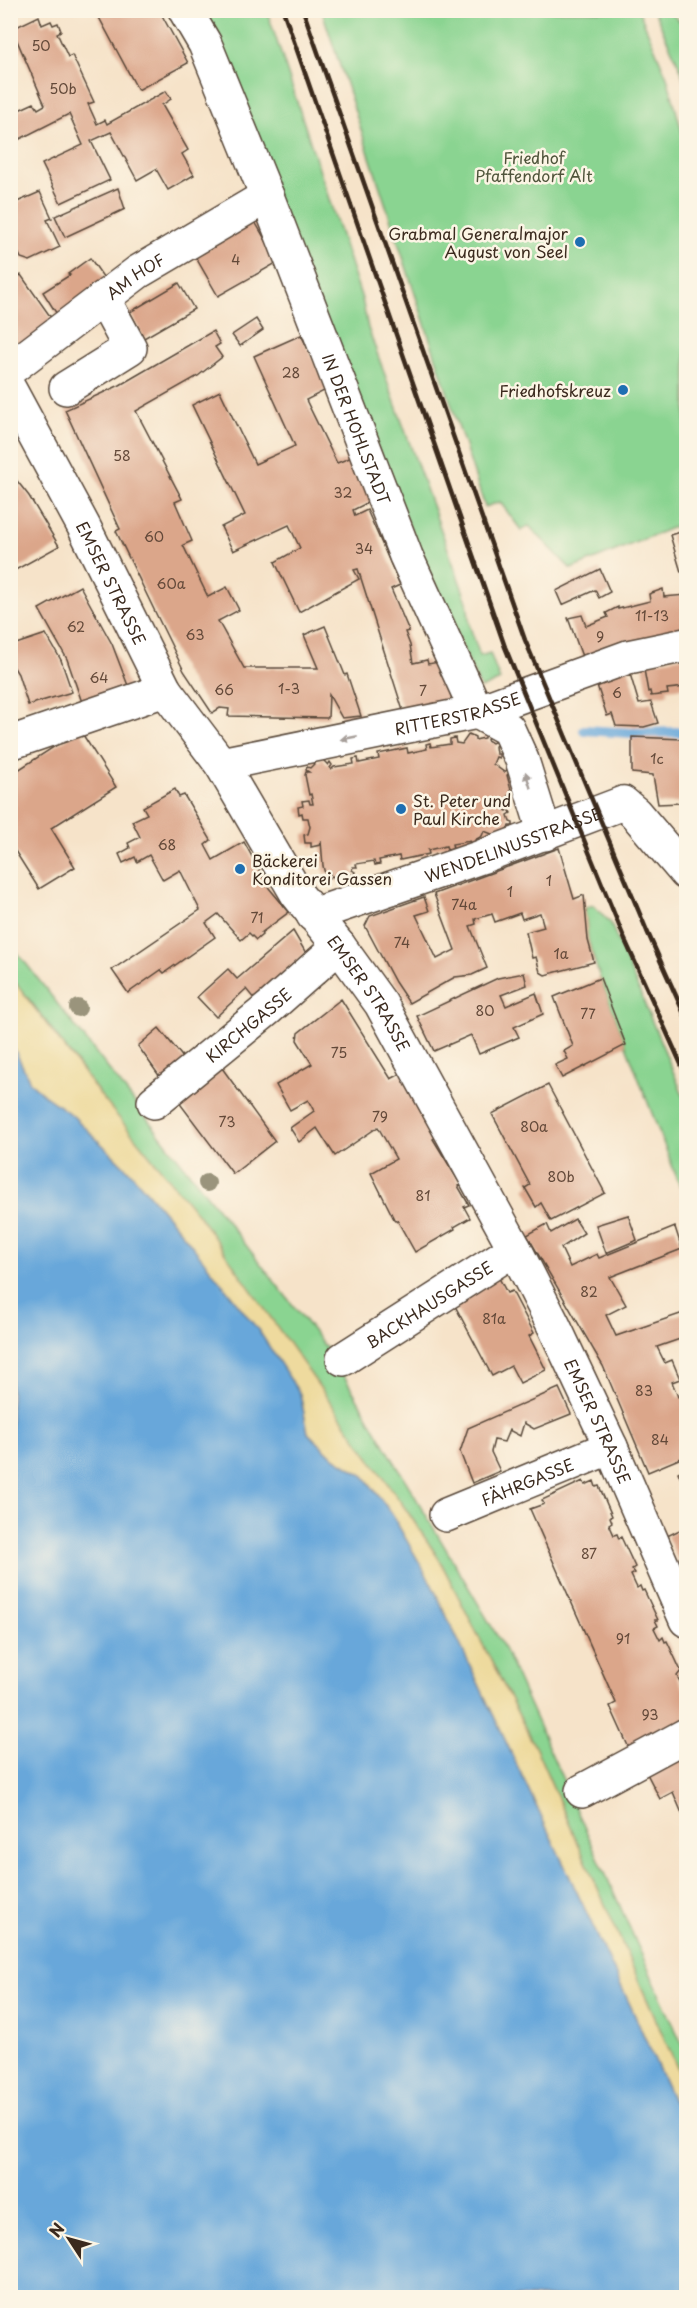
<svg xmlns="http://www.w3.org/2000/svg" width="697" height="2308" font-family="'Playpen Sans',sans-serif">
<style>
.green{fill:#8ad491;stroke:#627f58;stroke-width:1.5}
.sand{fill:#eeda9e;stroke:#94825e;stroke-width:1.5}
.water{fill:#67a7da;stroke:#51687c;stroke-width:1.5}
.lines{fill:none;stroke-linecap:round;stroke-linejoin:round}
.stream{stroke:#67a7da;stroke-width:10}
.building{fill:#dba68a}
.minor-casing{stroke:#574638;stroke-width:36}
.minor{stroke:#fff;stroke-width:33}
.rail{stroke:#3b2a1e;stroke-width:4.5}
.tree{fill:#9a947b}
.oneway{fill:#a79f9a}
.poi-dot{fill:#1f6fb2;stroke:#fcf5e5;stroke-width:2}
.labels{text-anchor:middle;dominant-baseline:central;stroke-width:5;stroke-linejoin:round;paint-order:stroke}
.number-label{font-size:14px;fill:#634939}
.park-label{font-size:16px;fill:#4f543b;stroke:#fcf5e5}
.poi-label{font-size:16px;fill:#3b2a1e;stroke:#fcf5e5;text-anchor:end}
.street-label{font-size:16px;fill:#3b2a1e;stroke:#fcf5e5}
</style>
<rect width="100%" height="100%" fill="#fcf5e5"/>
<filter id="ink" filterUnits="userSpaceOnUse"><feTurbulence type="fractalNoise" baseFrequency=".0167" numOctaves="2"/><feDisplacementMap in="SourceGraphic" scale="12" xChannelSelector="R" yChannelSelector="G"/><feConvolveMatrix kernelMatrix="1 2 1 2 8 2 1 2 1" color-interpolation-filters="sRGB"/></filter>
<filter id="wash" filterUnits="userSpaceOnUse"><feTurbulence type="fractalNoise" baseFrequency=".008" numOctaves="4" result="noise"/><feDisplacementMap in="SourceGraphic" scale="24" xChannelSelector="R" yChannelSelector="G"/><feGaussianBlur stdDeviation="1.35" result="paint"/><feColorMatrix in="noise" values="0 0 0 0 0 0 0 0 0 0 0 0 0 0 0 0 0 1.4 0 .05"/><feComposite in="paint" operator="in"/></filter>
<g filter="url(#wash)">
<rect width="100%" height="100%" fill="#f6e3c9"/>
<g class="green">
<polygon points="199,11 267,11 362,299 368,328 467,602 470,627 480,656 490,653 500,680 481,689 420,552"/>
<polygon points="322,11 639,11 667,77 686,146 686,522 571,569 529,526 521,530 500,502 485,507"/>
<polygon points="654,11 669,11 686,27 686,88 681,70"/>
<polygon points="593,905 610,922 686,1102 686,1182 680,1186 600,978 588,940 585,908"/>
<polygon points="10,943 331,1354 502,1644 686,2053 686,2088 537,1751 439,1559 407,1511 36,1008 11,977"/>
</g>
<polygon class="sand" points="11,977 101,1096 199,1216 407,1511 439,1559 537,1751 686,2088 686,2130 631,2007 431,1583 391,1513 364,1476 332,1456 308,1433 300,1394 186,1238 130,1172 73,1116 45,1096 30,1082 11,1042"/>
<polygon class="water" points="11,1042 30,1082 45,1096 73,1116 130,1172 186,1238 259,1331 300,1394 308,1433 332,1456 364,1476 391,1513 431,1583 631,2007 686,2130 686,2297 11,2297"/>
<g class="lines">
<polyline class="stream" points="584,730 631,733 686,732"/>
</g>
<g id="blocks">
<g class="building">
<polygon points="95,10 159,10 188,63 138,90"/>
<polygon points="39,16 42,25 51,21 53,25 58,23 61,31 57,33 68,57 72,55 94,102 88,104 97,124 105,120 107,124 166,91 171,99 162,105 188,150 182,154 194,175 168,190 156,169 137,180 111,132 91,141 110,180 61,203 42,164 83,145 69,114 14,142 10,134 10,114 34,103 38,109 45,105 12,29"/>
<polygon points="118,188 125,209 65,237 55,216"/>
<polygon points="40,192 52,218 47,220 60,247 30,261 21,258 19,254 10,259 10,205"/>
<polygon points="254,220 278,262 218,296 195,256"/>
<polygon points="90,258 106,281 58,316 43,292 70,275 68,274"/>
<polygon points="10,264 18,277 21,275 57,326 10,350"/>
<polygon points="179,283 194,309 144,338 130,312"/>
<polygon points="256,319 263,330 240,346 232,335"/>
<polygon points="213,331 220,344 215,347 222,357 198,376 136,411 182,499 175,502 192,541 183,545 208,597 227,587 239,610 218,621 244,668 318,668 304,635 325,626 345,675 347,674 361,716 342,718 329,695 328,718 228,716 229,709 220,708 212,713 184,671 160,622 116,531 120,529 65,410 120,385"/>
<polygon points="301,335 328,389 306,400 337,463 352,457 373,500 353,510 355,516 367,510 400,585 391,589 409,631 405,632 410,645 413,663 427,660 428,664 439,662 455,707 405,717 358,569 354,570 359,579 299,612 275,562 300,548 289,525 233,551 221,527 245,515 192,405 220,391 255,464 295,446 254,356"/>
<polygon points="10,472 29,496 59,546 10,573"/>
<polygon points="686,530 686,570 681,572 670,535"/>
<polygon points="600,569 610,592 599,598 595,590 562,605 556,591"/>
<polygon points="80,586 112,644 132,696 85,711 67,659 39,609"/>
<polygon points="663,589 664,597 686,595 686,634 584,662 568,618 582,615 586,626 608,617 606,613 618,607 618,609 650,601 649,594"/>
<polygon points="46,634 61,660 72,692 28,705 18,674 10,661 10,646"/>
<polygon points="686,656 686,687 667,689 668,694 651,696 650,691 648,692 643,664"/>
<polygon points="628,667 639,704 651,702 658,723 644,727 616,726 612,714 607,716 595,679"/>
<polygon points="80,730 116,787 51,828 75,867 39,889 10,843 10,773 14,771 15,772"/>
<polygon points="469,734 475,737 475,740 484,738 484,735 488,736 487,740 492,743 496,741 498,744 495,746 496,754 499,754 499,758 496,757 493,764 504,772 511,767 513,771 507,775 511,790 517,791 517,796 510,794 502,808 507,811 509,809 511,813 508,815 510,822 513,823 513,826 509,826 505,832 491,838 492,834 484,831 482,836 475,840 476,845 471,846 470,841 452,844 453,849 447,850 446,846 428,850 429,854 400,860 399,856 379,860 380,864 375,865 374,861 356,864 357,867 353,867 352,870 355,872 353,876 349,874 349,880 346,881 345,879 336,882 337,880 332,876 329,878 327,875 330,874 329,872 325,874 323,866 321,841 320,845 311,847 311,843 305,843 304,835 308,834 310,827 308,818 303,818 302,813 299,814 298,807 303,806 302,801 309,800 310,804 313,804 311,794 309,795 305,775 306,772 309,772 306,770 307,767 310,768 314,764 311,760 321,761 321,757 324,758 324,761 328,765 330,762 332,765 330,768 331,770 334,767 354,764 353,759 358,758 359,763 379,759 378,754 407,748 408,753 427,749 426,744 430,743 431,747 450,744 450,739 455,738 456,743 462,744"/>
<polygon points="632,737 683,739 683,742 686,742 686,798 680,798 680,803 658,804 653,775 632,773"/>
<polygon points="175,789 179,797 184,795 211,840 205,845 213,860 244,842 269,888 289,912 261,933 262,935 256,940 249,933 241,940 218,914 206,923 215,937 164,973 161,970 128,993 112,970 200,910 180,870 163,880 149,855 137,862 135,857 123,863 119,854 130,848 128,843 140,837 132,821 147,814 143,807"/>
<polygon points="559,848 574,899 584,895 588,940 594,962 545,975 540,972 536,957 532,958 526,932 544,927 540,913 522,919 520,913 495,922 492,914 475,919 476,924 470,926 487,968 472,975 455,977 409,1003 395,982 365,926 370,916 424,897 429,911 416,915 437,959 455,950 434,894"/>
<polygon points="293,931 306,953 255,1000 246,989 216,1017 197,997 228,969 237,979"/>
<polygon points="524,973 527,985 501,995 506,1006 536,993 543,1014 514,1027 519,1037 479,1054 471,1035 434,1051 417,1016 498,978"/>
<polygon points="600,978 626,1045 562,1078 555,1065 568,1059 564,1051 573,1046 554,997"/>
<polygon points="341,999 391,1079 404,1072 440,1135 433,1139 461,1185 458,1186 469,1205 464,1207 470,1218 454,1227 455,1229 415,1252 397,1220 395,1221 371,1173 396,1159 378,1127 335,1156 317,1128 299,1142 290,1128 314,1111 308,1100 290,1110 276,1085 312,1064 297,1040 298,1033"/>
<polygon points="159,1028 189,1065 165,1084 138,1046"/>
<polygon points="222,1068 275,1141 233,1174 178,1101"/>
<polygon points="548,1085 605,1193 551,1221 541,1203 536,1207 525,1188 530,1185 492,1114"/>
<polygon points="628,1215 637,1240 606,1253 596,1225"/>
<polygon points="575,1219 584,1233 561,1248 570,1267 597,1254 599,1258 675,1227 682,1249 610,1277 626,1305 606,1315 616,1336 686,1312 686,1337 657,1347 665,1363 672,1360 680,1379 672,1382 678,1397 683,1396 686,1405 686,1456 648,1472 603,1366 527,1235 547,1224 551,1233"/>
<polygon points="499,1278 507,1293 512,1291 534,1333 529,1336 546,1370 520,1383 511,1366 492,1376 453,1302"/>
<polygon points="559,1388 571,1414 534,1429 524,1423 520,1436 509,1430 504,1442 494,1440 491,1452 500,1471 472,1483 460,1452 468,1428"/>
<polygon points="686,1468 686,1491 678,1472"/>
<polygon points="583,1481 585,1485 594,1481 596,1487 599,1486 612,1516 610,1517 612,1522 609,1524 614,1535 617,1534 619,1539 621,1537 635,1567 632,1569 635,1573 631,1575 637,1588 640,1586 642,1591 644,1590 658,1620 655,1620 658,1626 654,1628 660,1640 663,1637 665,1642 667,1641 681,1671 677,1676 684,1689 686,1688 686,1722 629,1748 610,1706 616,1703 530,1509 544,1504 542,1500"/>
<polygon points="686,1527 686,1579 667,1536"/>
<polygon points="686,1743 686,1823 673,1792 660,1799 643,1766"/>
</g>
</g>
</g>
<g filter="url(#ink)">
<use href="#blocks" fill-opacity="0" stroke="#574638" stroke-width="1.5"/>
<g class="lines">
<defs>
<g id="minor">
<path id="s1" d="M185,10L205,44L267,196L406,556L477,712L508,729L522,760L545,834"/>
<path id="s2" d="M10,369L138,272L267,196"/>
<polyline points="66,388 130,348 103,298"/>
<path id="s3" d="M10,390L84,527L165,690L221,764L297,894L339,946L381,1004L515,1249L554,1326L611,1447L686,1620"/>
<polyline points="10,743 165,690"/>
<path id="s4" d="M221,764L477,712L628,657L686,645"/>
<path id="s5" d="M313,915L481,857L623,803L635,813L686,873"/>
<path id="s6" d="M154,1102L269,1008L339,946"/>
<path id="s7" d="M343,1359L515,1249"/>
<path id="s8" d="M446,1515L611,1447"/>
<polyline points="582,1791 686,1735"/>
</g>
</defs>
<use href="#minor" class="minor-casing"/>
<use href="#minor" class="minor"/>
<g class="rail">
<polyline points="283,10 505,647 625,940 686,1075"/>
<polyline points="303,10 525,640 647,931 686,1018"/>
</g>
</g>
<g class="tree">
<circle cx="78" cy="1008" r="9"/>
<circle cx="207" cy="1183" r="9"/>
</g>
<defs><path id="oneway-solid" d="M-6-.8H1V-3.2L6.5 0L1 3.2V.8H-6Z" transform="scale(1.5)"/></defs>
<g class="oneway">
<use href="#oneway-solid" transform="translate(349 738) rotate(169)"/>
<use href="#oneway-solid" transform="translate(528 780) rotate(-107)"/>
</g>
</g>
<g class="poi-dot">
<circle cx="580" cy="242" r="6"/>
<circle cx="623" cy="390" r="6"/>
<circle cx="401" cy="809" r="6"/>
<circle cx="240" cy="869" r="6"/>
</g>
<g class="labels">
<g class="number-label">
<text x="41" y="45">50</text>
<text x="63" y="88">50b</text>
<text x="236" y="259">4</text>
<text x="291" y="372">28</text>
<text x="122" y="455">58</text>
<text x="343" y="492">32</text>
<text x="154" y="536">60</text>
<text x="364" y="548">34</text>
<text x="171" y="583">60a</text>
<text x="652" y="615">11-13</text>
<text x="76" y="626">62</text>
<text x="195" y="634">63</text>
<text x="600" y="636">9</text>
<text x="99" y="677">64</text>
<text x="289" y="688">1-3</text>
<text x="224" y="689">66</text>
<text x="423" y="690">7</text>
<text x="617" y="692">6</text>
<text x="657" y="758">1c</text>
<text x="167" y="844">68</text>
<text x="549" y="880">1</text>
<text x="510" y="891">1</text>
<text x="464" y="904">74a</text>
<text x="257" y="917">71</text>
<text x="402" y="942">74</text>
<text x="561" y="953">1a</text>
<text x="485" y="1010">80</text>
<text x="588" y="1013">77</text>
<text x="339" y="1052">75</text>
<text x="380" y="1116">79</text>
<text x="227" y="1121">73</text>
<text x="534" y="1126">80a</text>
<text x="561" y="1176">80b</text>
<text x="423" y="1195">81</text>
<text x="589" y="1291">82</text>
<text x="494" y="1318">81a</text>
<text x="644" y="1390">83</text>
<text x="660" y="1439">84</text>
<text x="589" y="1553">87</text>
<text x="623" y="1638">91</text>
<text x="650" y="1714">93</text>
</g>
<g class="park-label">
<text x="534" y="157">Friedhof<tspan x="534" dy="18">Pfaffendorf Alt</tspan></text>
</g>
<g class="poi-label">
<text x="568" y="233">Grabmal Generalmajor<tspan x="568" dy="18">August von Seel</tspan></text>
<text x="611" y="390">Friedhofskreuz</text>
<text x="413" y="800" text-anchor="start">St. Peter und<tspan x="413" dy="18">Paul Kirche</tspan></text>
<text x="252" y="860" text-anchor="start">Bäckerei<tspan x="252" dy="18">Konditorei Gassen</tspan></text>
</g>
<g class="street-label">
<text stroke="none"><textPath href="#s2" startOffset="156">AM HOF</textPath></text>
<text stroke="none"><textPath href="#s1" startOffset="453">IN DER HOHLSTADT</textPath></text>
<text stroke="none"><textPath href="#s3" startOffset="218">EMSER STRASSE</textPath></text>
<text stroke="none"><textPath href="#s4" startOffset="242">RITTERSTRASSE</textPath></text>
<text stroke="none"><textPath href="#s5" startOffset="212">WENDELINUSSTRASSE</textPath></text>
<text stroke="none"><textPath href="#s3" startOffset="704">EMSER STRASSE</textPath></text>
<text stroke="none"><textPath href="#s6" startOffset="122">KIRCHGASSE</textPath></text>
<text stroke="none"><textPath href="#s7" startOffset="102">BACKHAUSGASSE</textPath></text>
<text stroke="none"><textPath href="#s3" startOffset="1190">EMSER STRASSE</textPath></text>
<text stroke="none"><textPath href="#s8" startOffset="88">FÄHRGASSE</textPath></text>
</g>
</g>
<rect width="697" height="2308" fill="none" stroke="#fcf5e5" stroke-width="36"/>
<g transform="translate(69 2239) rotate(306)" stroke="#fcf5e5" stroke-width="4.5" paint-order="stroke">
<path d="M0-4.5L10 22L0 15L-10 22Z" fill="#3b2a1e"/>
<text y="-9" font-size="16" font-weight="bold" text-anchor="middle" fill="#3b2a1e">N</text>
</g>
</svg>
